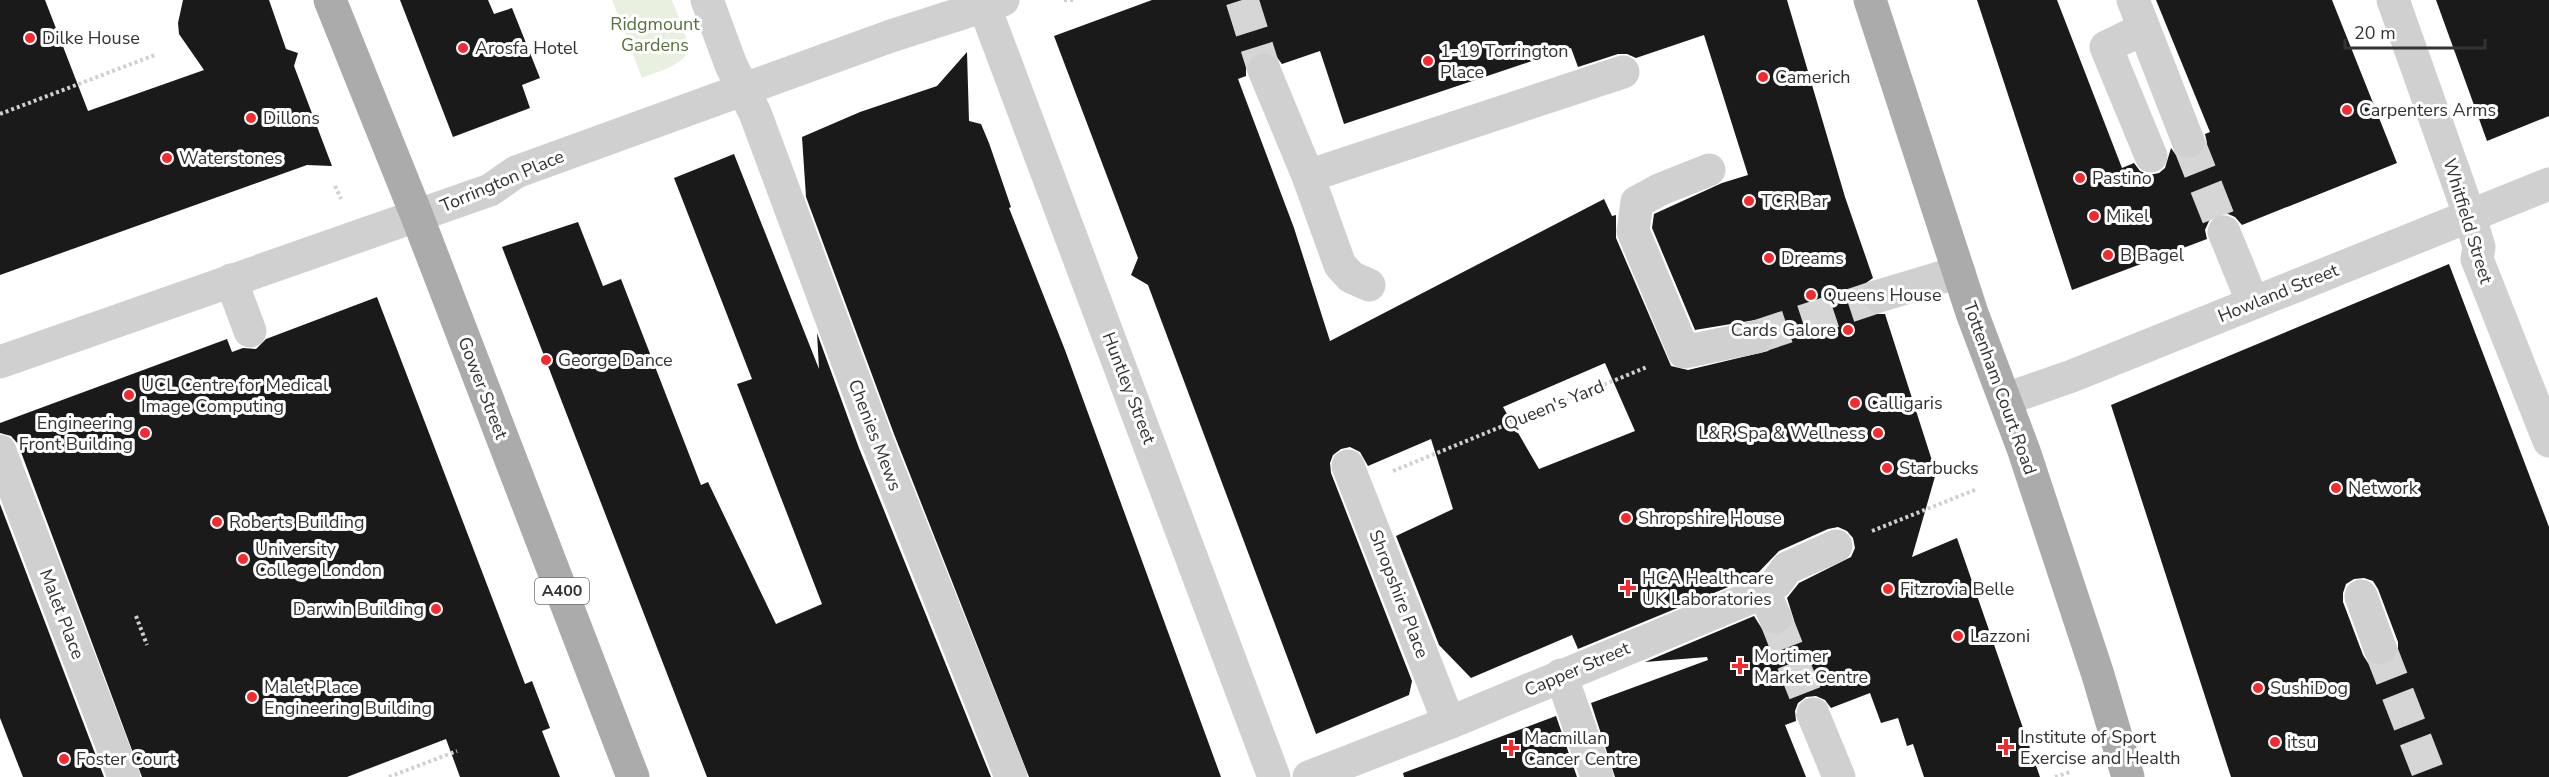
<svg xmlns="http://www.w3.org/2000/svg" width="2549" height="777" font-family="'Nunito Sans',sans-serif">
<style>
.green{fill:#e8f0e0}
.building{fill:#1a1a1a;fill-rule:evenodd}
.lines{fill:none;stroke-linecap:round;stroke-linejoin:round}
.minor-tunnel{stroke:#d6d6d6;stroke-width:33;stroke-dasharray:33 16;stroke-linecap:butt}
.path{stroke:#d0d0d0;stroke-width:4;stroke-dasharray:3 3;stroke-linecap:butt}
.minor{stroke:#d0d0d0;stroke-width:33}
.major{stroke:#ababab;stroke-width:33}
.poi-dot{fill:#f6292f;stroke:#fff;stroke-width:2}
.labels{text-anchor:middle;dominant-baseline:central;stroke-width:6;stroke-linejoin:round;paint-order:stroke}
.shield{fill:#fff;stroke:#707070;stroke-width:1.5}
.shield-label{font-size:16px;font-weight:bold;fill:#333}
.park-label{font-size:18px;fill:#53743a;stroke:#fff}
.poi-label{font-size:18px;fill:#333;stroke:#fff;text-anchor:start}
.street-label{font-size:18px;fill:#333;stroke:#fff}
</style>
<rect width="100%" height="100%" fill="#fff"/>
<path class="green" d="M612,0H672C693,55 701,57 642,78Z"/>
<g class="building">
<polygon points="0,0 45,0 88,111 204,70 179,34 178,23 183,0 269,0 286,49 298,53 294,66 332,166 307,165 0,275"/>
<polygon points="400,0 488,0 494,14 512,8 540,78 522,85 530,108 453,137"/>
<path d="M1152,0H1787L1845,197L1873,278L1866,283L1861,291V302L1867,310L1874,314H1885L1936,473L1912,557L1957,538L2040,777H1924L1913,744L1907,746L1898,718L1881,723L1870,693L1831,708L1825,700L1816,696L1806,697L1798,703L1795,711L1796,721L1785,725L1806,777H1615L1591,703L1708,660L1707,657L1645,662L1754,616L1764,632L1774,636L1783,634L1790,629L1794,620L1787,598L1799,583L1851,557L1855,548L1853,538L1847,531L1838,527L1828,529L1779,551L1755,576L1578,649L1572,635L1471,678L1439,645L1396,536L1453,509L1431,439L1368,466L1360,452L1350,447L1341,449L1333,455L1330,463L1331,473L1412,681L1409,695L1316,734L1148,285L1131,275L1138,258L1054,36ZM1704,35L1748,175L1722,183L1654,214L1652,228L1695,330L1761,319L1770,325L1774,334V343L1768,351L1688,370L1671,366L1616,238V215L1612,216L1604,199L1330,341L1294,228L1238,79L1246,76V67L1250,58L1257,53L1267,52L1276,56L1282,64L1320,51L1344,124L1571,48L1578,67L1618,54H1627L1636,58ZM1605,363L1635,431L1539,469L1503,407Z"/>
<polygon points="1977,0 2057,0 2122,168 2134,163 2140,171 2149,175 2159,173 2165,168 2171,148 2176,155 2185,159 2195,158 2203,152 2207,143 2205,134 2210,132 2156,0 2332,0 2397,163 2242,225 2235,217 2226,213 2217,214 2209,221 2205,230 2207,239 2072,290"/>
<polygon points="2436,0 2549,0 2549,116 2487,141"/>
<polygon points="967,52 969,121 981,124 989,143 1011,207 1009,208 1065,350 1221,777 1029,777 894,434 806,197 802,137 860,112 937,86"/>
<polygon points="734,154 819,369 817,333 859,448 991,777 707,777 502,247 578,222 603,286 621,279 701,485 708,482 776,624 822,604 737,384 752,379 674,178"/>
<path d="M2449,264L2549,527V777H2231L2111,405ZM2364,578L2373,581L2378,589L2398,642V651L2395,660L2386,666H2376L2368,663L2363,655L2343,602V593L2346,584L2354,579Z"/>
<polygon points="377,297 525,684 532,681 550,728 542,731 560,777 460,777 446,739 347,777 142,777 18,444 11,436 0,433 0,423 227,339 232,352 243,348 256,349 266,339"/>
<polygon points="0,504 104,777 23,777 0,718"/>
<polygon points="1556,716 1577,777 1404,777 1403,773"/>
</g>
<g class="lines">
<g class="minor-tunnel">
<polyline points="1242,0 1264,70"/>
<polyline points="2188,141 2224,232"/>
<polyline points="1756,337 1879,296"/>
<polyline points="1775,617 1813,714"/>
<polyline points="2380,648 2430,777"/>
</g>
<g class="path">
<polyline points="1064,0 1074,0"/>
<polyline points="0,114 155,55"/>
<polyline points="335,186 341,199"/>
<polyline points="1393,471 1647,367"/>
<polyline points="1872,531 1977,489"/>
<polyline points="136,616 147,645"/>
<polyline points="389,777 457,751"/>
<polyline points="2055,777 2070,772"/>
</g>
<g class="minor">
<polyline points="707,0 731,65 755,113 877,441 1011,777"/>
<polyline points="982,0 1274,777"/>
<polyline points="2133,0 2188,141"/>
<polyline points="2393,0 2470,217 2479,247 2477,259 2549,441"/>
<polyline points="2143,29 2106,47 2151,156"/>
<polyline points="1264,70 1308,176 1340,265 1351,277 1369,285"/>
<polyline points="1709,170 1661,189 1637,202 1633,231 1684,352 1756,337"/>
<polyline points="1308,176 1623,72"/>
<polyline points="2224,232 2253,303"/>
<polyline points="231,280 250,331"/>
<polyline points="1879,296 1959,272"/>
<polyline points="0,362 490,190 516,172 891,36 1003,0"/>
<polyline points="2006,399 2072,376 2549,184"/>
<polyline points="0,451 124,777"/>
<polyline points="1348,466 1449,723"/>
<polyline points="1764,592 1775,617"/>
<polyline points="2361,596 2380,648"/>
<polyline points="1561,675 1597,777"/>
<polyline points="1813,714 1839,777"/>
<polyline points="1309,777 1461,718 1764,592 1777,582 1787,568 1836,546"/>
</g>
<g class="major">
<polyline points="330,0 417,216 633,777"/>
<polyline points="1870,0 1972,313 2024,451 2098,675 2128,777"/>
</g>
</g>
<g class="poi-dot">
<circle cx="30" cy="38" r="6"/>
<circle cx="463" cy="48" r="6"/>
<circle cx="1428" cy="61" r="6"/>
<circle cx="1763" cy="77" r="6"/>
<circle cx="2347" cy="110" r="6"/>
<circle cx="251" cy="118" r="6"/>
<circle cx="167" cy="158" r="6"/>
<circle cx="2080" cy="178" r="6"/>
<circle cx="1749" cy="201" r="6"/>
<circle cx="2094" cy="216" r="6"/>
<circle cx="2108" cy="255" r="6"/>
<circle cx="1769" cy="258" r="6"/>
<circle cx="1811" cy="295" r="6"/>
<circle cx="1848" cy="330" r="6"/>
<circle cx="546" cy="360" r="6"/>
<circle cx="129" cy="395" r="6"/>
<circle cx="1855" cy="403" r="6"/>
<circle cx="145" cy="433" r="6"/>
<circle cx="1878" cy="433" r="6"/>
<circle cx="1887" cy="468" r="6"/>
<circle cx="2336" cy="488" r="6"/>
<circle cx="1626" cy="518" r="6"/>
<circle cx="217" cy="522" r="6"/>
<circle cx="243" cy="559" r="6"/>
<path d="M1625 579h6v6h6v6h-6v6h-6v-6h-6v-6h6z"/>
<circle cx="1888" cy="589" r="6"/>
<circle cx="436" cy="609" r="6"/>
<circle cx="1958" cy="636" r="6"/>
<path d="M1737 657h6v6h6v6h-6v6h-6v-6h-6v-6h6z"/>
<circle cx="2258" cy="688" r="6"/>
<circle cx="252" cy="697" r="6"/>
<circle cx="2275" cy="742" r="6"/>
<path d="M2003 738h6v6h6v6h-6v6h-6v-6h-6v-6h6z"/>
<path d="M1508 739h6v6h6v6h-6v6h-6v-6h-6v-6h6z"/>
<circle cx="64" cy="759" r="6"/>
</g>
<g class="labels">
<rect class="shield" x="535" y="578" width="54" height="26" rx="4.5"/>
<g class="shield-label">
<text x="562" y="591">A400</text>
</g>
<g class="park-label">
<text x="655" y="24">Ridgmount<tspan x="655" dy="21">Gardens</tspan></text>
</g>
<g class="poi-label">
<text x="42" y="38">Dilke House</text>
<text x="475" y="48">Arosfa Hotel</text>
<text x="1440" y="51">1-19 Torrington<tspan x="1440" dy="21">Place</tspan></text>
<text x="1775" y="77">Camerich</text>
<text x="2359" y="110">Carpenters Arms</text>
<text x="263" y="118">Dillons</text>
<text x="179" y="158">Waterstones</text>
<text x="2092" y="178">Pastino</text>
<text x="1761" y="201">TCR Bar</text>
<text x="2106" y="216">Mikel</text>
<text x="2120" y="255">B Bagel</text>
<text x="1781" y="258">Dreams</text>
<text x="1823" y="295">Queens House</text>
<text x="1836" y="330" text-anchor="end">Cards Galore</text>
<text x="558" y="360">George Dance</text>
<text x="141" y="385">UCL Centre for Medical<tspan x="141" dy="21">Image Computing</tspan></text>
<text x="1867" y="403">Calligaris</text>
<text x="133" y="423" text-anchor="end">Engineering<tspan x="133" dy="21">Front Building</tspan></text>
<text x="1866" y="433" text-anchor="end">L&amp;R Spa &amp; Wellness</text>
<text x="1899" y="468">Starbucks</text>
<text x="2348" y="488">Network</text>
<text x="1638" y="518">Shropshire House</text>
<text x="229" y="522">Roberts Building</text>
<text x="255" y="549">University<tspan x="255" dy="21">College London</tspan></text>
<text x="1642" y="578">HCA Healthcare<tspan x="1642" dy="21">UK Laboratories</tspan></text>
<text x="1900" y="589">Fitzrovia Belle</text>
<text x="424" y="609" text-anchor="end">Darwin Building</text>
<text x="1970" y="636">Lazzoni</text>
<text x="1754" y="656">Mortimer<tspan x="1754" dy="21">Market Centre</tspan></text>
<text x="264" y="687">Malet Place<tspan x="264" dy="21">Engineering Building</tspan></text>
<text x="2270" y="688">SushiDog</text>
<text x="2020" y="737">Institute of Sport<tspan x="2020" dy="21">Exercise and Health</tspan></text>
<text x="1524" y="738">Macmillan<tspan x="1524" dy="21">Cancer Centre</tspan></text>
<text x="2287" y="742">itsu</text>
<text x="76" y="759">Foster Court</text>
</g>
<g class="street-label">
<text transform="translate(502 181) rotate(-23)">Torrington Place</text>
<text transform="translate(2468 221) rotate(73)">Whitfield Street</text>
<text transform="translate(2278 293) rotate(-22)">Howland Street</text>
<text transform="translate(483 388) rotate(69)">Gower Street</text>
<text transform="translate(1129 388) rotate(69)">Huntley Street</text>
<text transform="translate(2000 388) rotate(70)">Tottenham Court Road</text>
<text transform="translate(1554 405) rotate(-22)">Queen's Yard</text>
<text transform="translate(875 435) rotate(69)">Chenies Mews</text>
<text transform="translate(1399 594) rotate(69)">Shropshire Place</text>
<text transform="translate(62 614) rotate(69)">Malet Place</text>
<text transform="translate(1577 669) rotate(-23)">Capper Street</text>
</g>
</g>
<path d="M2345 39v9h140v-9" fill="none" stroke="#333333" stroke-width="3"/>
<text x="2354" y="39" font-size="18" fill="#333333" stroke="#ffffff" stroke-width="4.5" paint-order="stroke">20 m</text>
</svg>
